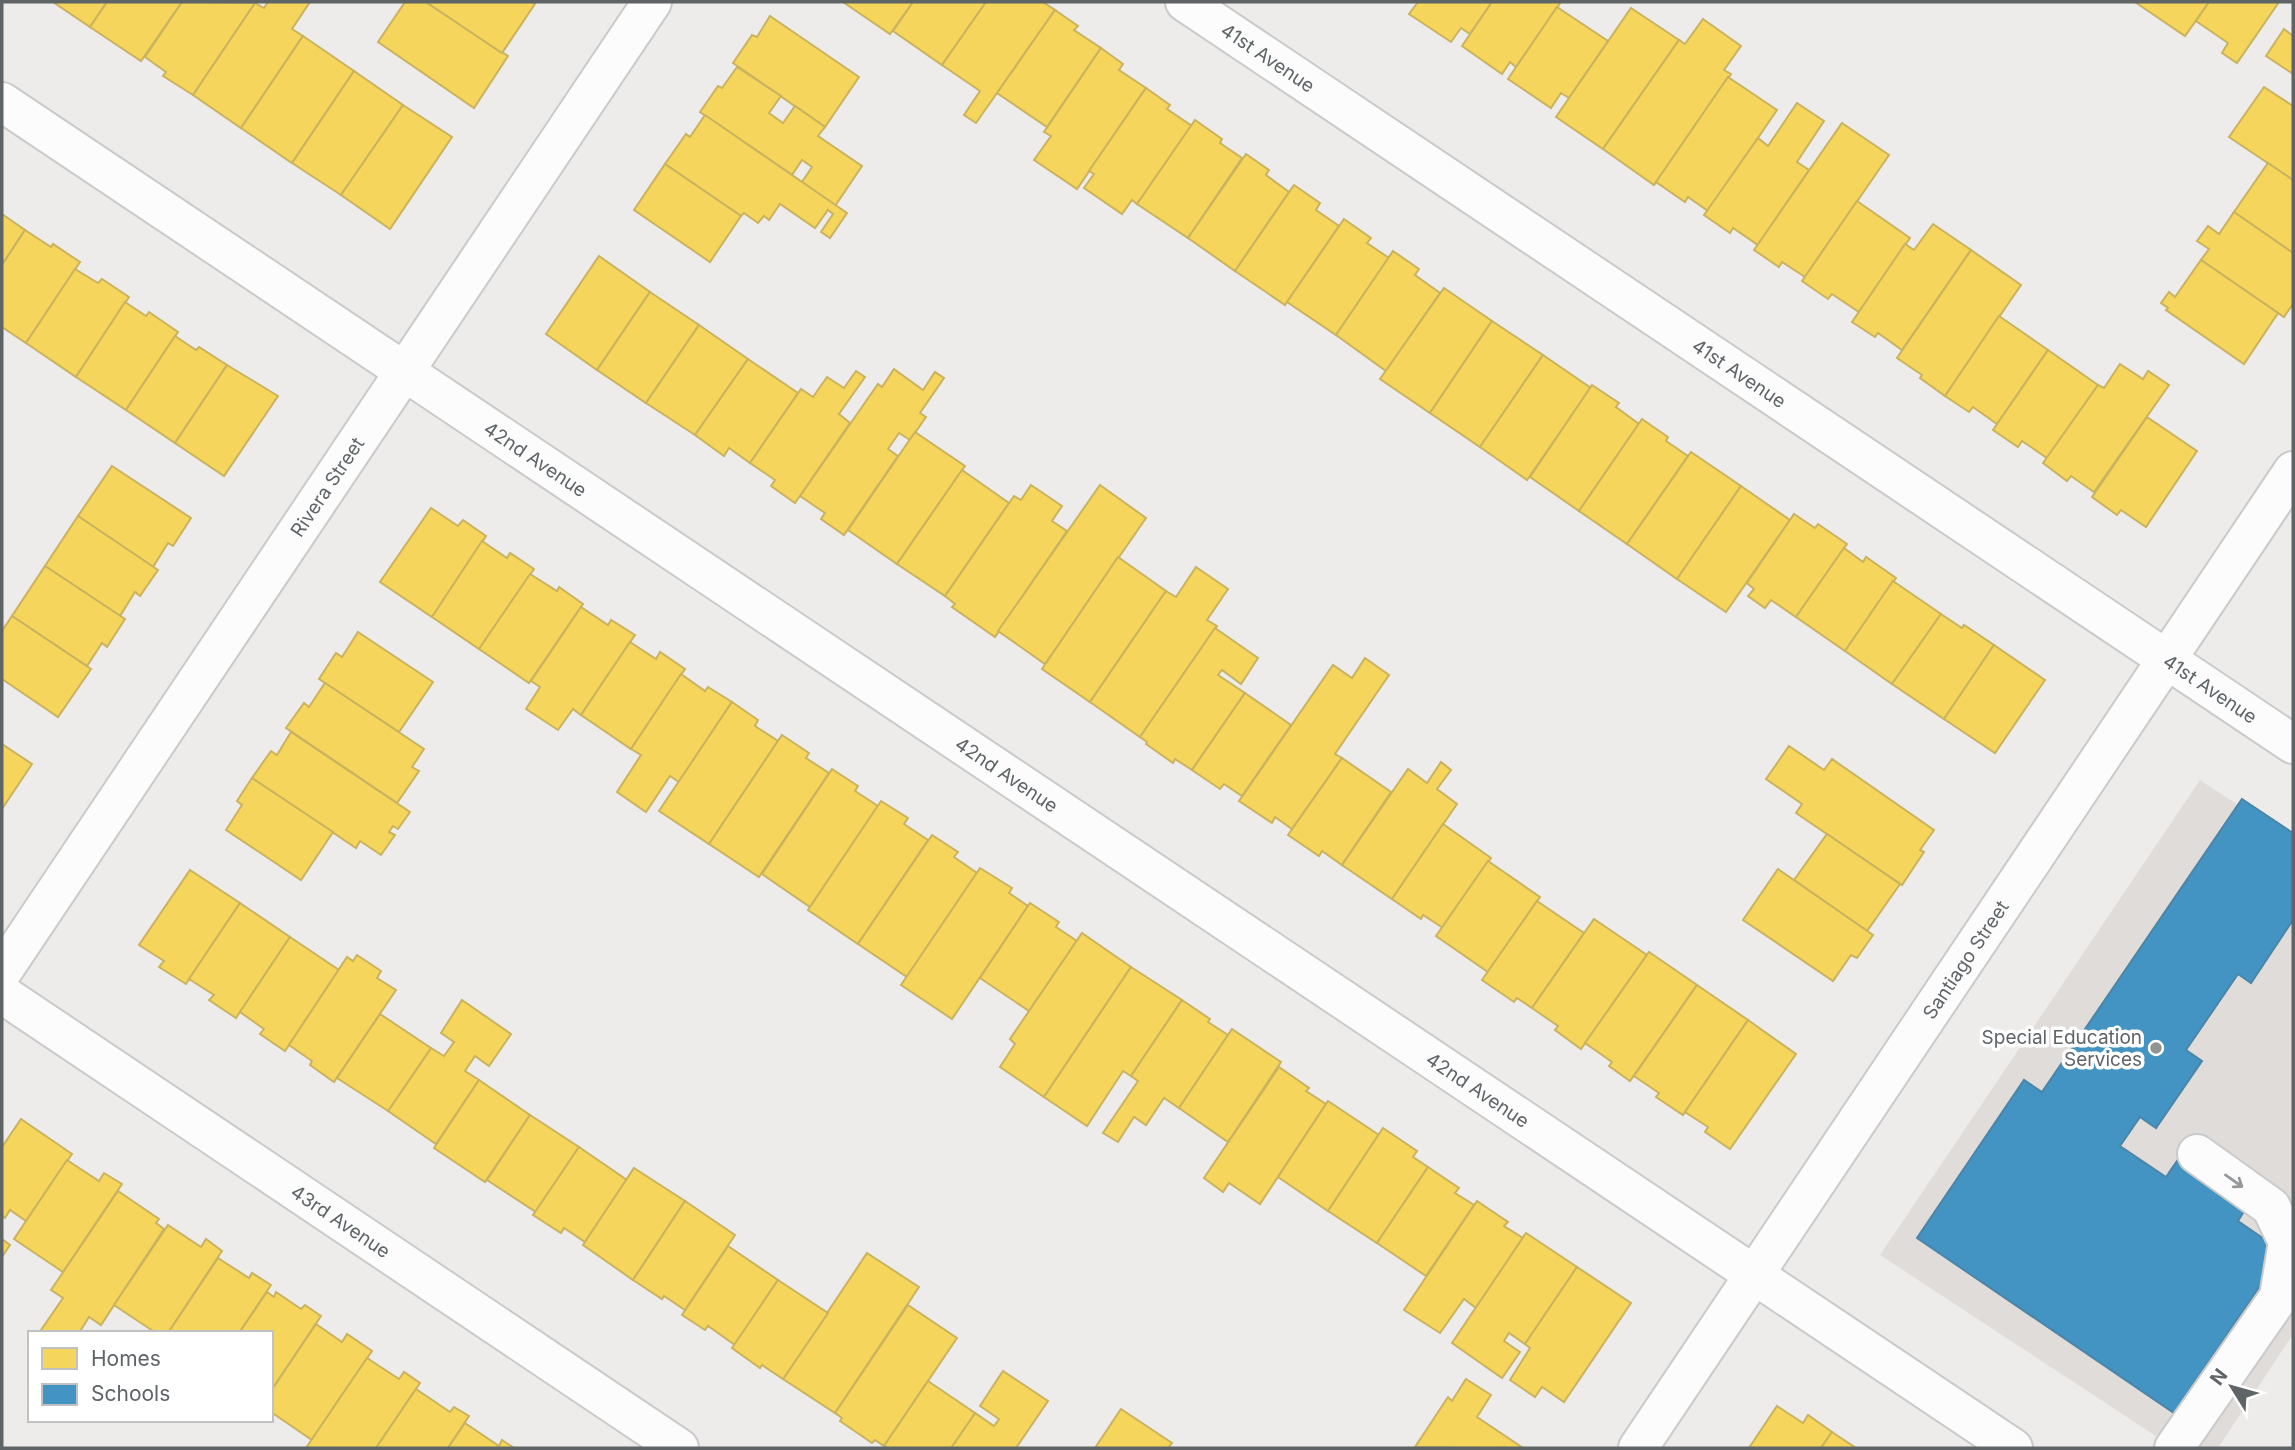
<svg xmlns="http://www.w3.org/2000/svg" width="2295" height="1450" font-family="Inter,sans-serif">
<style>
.education{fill:#e0dcda}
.homes{fill:#f6d55c;stroke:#c9b35f;stroke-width:2}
.schools{fill:#4393c3;stroke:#4b85a7;stroke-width:2}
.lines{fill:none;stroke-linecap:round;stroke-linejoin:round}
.minor-casing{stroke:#cbcaca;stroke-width:42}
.minor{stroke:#fcfcfc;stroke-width:38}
.oneway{stroke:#96999b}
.poi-dot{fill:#919495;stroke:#fff;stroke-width:2.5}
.labels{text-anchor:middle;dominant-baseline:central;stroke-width:7;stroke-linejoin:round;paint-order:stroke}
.street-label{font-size:19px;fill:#5f6467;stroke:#fff}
.poi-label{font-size:19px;fill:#5f6467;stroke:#fff;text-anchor:end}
</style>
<rect width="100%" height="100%" fill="#eeecea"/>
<polygon class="education" points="2200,780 2293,841 2293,1334 2218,1448 2174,1448 1880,1255"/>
<g class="homes">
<polygon points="53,2 107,2 90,27"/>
<polygon points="107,2 182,2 141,61 90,27"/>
<polygon points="182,2 255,3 193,95 163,76 166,72 145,57"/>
<polygon points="268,2 310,2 292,29 303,36 241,128 193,95 255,3 264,8"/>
<polygon points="405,2 426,2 508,56 474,108 378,42"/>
<polygon points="426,2 531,2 535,4 502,53"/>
<polygon points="843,2 913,2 890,34"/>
<polygon points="913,2 986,2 942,65 893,31"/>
<polygon points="986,2 1043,2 1055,10 976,123 964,115 980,91 942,65"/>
<polygon points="1418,2 1492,2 1470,34 1461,28 1451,42 1409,14"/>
<polygon points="1492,2 1561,2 1516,67 1510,62 1502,74 1462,46"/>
<polygon points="2135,2 2209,2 2185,36"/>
<polygon points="2209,2 2279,2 2237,63 2222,53 2228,43 2196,21"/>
<polygon points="1557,7 1608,41 1569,98 1561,93 1551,108 1508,79"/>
<polygon points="1631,8 1679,40 1603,149 1556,117"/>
<polygon points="1055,10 1078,26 1074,30 1101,48 1047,127 997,93"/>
<polygon points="770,16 859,77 825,127 733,63 752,35 757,37"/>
<polygon points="1703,19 1741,46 1724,70 1731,74 1654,185 1603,149 1679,40 1685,44"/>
<polygon points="2284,29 2293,36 2293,74 2266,56"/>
<polygon points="303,36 354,71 292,163 241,128"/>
<polygon points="1101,48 1123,64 1119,70 1146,88 1077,189 1034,160 1051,136 1044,132"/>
<polygon points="737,67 781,96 769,113 783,123 795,106 825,127 818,136 862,166 835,206 802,182 812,167 802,160 792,175 700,112 718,86 722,88"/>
<polygon points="354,71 403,105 341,195 292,163"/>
<polygon points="1728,77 1777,110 1708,211 1688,197 1685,202 1656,182"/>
<polygon points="2264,87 2293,106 2293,180 2229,137"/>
<polygon points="1146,88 1170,105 1167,109 1192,126 1137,204 1132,200 1122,214 1084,188 1094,174 1089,171"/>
<polygon points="1797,103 1824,121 1797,162 1809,170 1758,245 1733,228 1730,233 1704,215 1758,138 1768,146"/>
<polygon points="403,105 452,137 390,229 341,195"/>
<polygon points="705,115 847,213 830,238 821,232 833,214 828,210 815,228 780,204 769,220 764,216 758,223 744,213 741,216 665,164 686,134 690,137"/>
<polygon points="1195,120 1222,139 1220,143 1242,158 1188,238 1137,204"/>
<polygon points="1842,123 1889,155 1805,277 1782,262 1779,267 1754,250"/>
<polygon points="1246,154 1269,170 1266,175 1289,192 1235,271 1188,238"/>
<polygon points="2268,163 2293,180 2293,253 2234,212"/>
<polygon points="665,164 741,216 710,262 634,210"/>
<polygon points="1294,185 1320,203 1316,210 1339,226 1285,305 1235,271"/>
<polygon points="1857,201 1910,238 1859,312 1832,294 1828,299 1802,281"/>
<polygon points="2234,212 2293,253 2293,304 2284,317 2201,260 2209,249 2197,241 2208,226 2219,234"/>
<polygon points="2,214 25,230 2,265"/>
<polygon points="1344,219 1371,238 1367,243 1389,258 1336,335 1287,302"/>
<polygon points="1933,224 1971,250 1902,350 1878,333 1875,337 1852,322 1905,244 1914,250"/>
<polygon points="25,230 51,247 53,244 80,262 26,343 2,327 2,265"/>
<polygon points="1971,250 2021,285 1945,396 1920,378 1922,375 1897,358"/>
<polygon points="1393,251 1419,269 1415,275 1440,293 1386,371 1336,335"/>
<polygon points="599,256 650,292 597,370 546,334"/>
<polygon points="2201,260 2278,313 2244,364 2166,310 2168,308 2161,303 2169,292 2175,297"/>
<polygon points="75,269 98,283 102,279 129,297 76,377 26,343"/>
<polygon points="1444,288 1492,321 1430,413 1380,379"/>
<polygon points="650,292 699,325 646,403 597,370"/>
<polygon points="125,302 146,316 149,312 178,332 126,410 76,377"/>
<polygon points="1999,316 2048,350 1997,424 1973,407 1969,412 1945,396"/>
<polygon points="1492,321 1543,355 1480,447 1430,413"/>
<polygon points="699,325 748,359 695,435 646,403"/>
<polygon points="175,336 196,350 199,347 227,365 175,443 126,410"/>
<polygon points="2048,350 2098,385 2047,458 2022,441 2018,447 1993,430"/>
<polygon points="1543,355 1591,388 1527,480 1480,447"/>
<polygon points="748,359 798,393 750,463 729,448 724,456 695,435"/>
<polygon points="2120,364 2143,379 2148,371 2169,385 2094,492 2071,476 2067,481 2043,463 2098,385 2104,388"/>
<polygon points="227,365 278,396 224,476 175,443"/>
<polygon points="894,369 923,390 935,372 944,378 920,413 926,417 910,440 899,433 888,449 898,456 844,535 821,519 825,513 800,496 878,384 882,387"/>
<polygon points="856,371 865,377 839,414 850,423 795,503 771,486 775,480 750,463 801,389 813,397 827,377 844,388"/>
<polygon points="1592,385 1619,403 1616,407 1639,424 1579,511 1530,477"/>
<polygon points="2147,417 2197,451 2146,527 2121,510 2117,515 2092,497"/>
<polygon points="1642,419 1668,437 1666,441 1688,456 1627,544 1579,511"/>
<polygon points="915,432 965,466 897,564 848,530"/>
<polygon points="1691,452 1741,486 1677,579 1627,544"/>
<polygon points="112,466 191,518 173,546 168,543 153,567 78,516"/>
<polygon points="962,470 1009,503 945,596 897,564"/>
<polygon points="1031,485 1062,506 1052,521 1067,531 995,637 952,607 955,604 945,596 1014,496 1021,500"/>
<polygon points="1100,485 1146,518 1045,664 998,631"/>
<polygon points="1741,486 1790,520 1726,612 1677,579"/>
<polygon points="431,508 458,526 463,520 486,536 432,617 380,582"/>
<polygon points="1794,514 1815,528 1818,524 1847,544 1796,617 1771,600 1765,608 1748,596 1754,589 1747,583"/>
<polygon points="78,516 158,570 140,596 135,592 120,616 45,566"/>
<polygon points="482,541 507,558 510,553 534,569 479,649 432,617"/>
<polygon points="1844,548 1863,562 1866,557 1896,578 1845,651 1796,617"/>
<polygon points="1118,557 1166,591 1090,702 1042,669"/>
<polygon points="45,566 125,619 107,647 102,643 87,666 12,616"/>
<polygon points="1196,567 1228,589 1207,620 1217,626 1140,737 1090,702 1166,591 1176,597"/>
<polygon points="530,574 557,591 559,587 583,604 529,683 479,649"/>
<polygon points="1893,581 1941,614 1892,684 1845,651"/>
<polygon points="581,607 608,625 611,620 635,635 581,715 573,709 558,730 526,709 540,687 531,681"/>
<polygon points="1941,614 1962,628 1964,625 1994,645 1944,719 1892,684"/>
<polygon points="12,616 91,669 58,717 2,679 2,631"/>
<polygon points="1215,628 1258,658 1241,684 1222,670 1218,675 1245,693 1192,770 1175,759 1173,763 1146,744 1147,742 1140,737"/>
<polygon points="358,632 433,682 399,732 319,679 336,653 342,657"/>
<polygon points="630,642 656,659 660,652 685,669 631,749 581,715"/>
<polygon points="1994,645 2045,680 1995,753 1944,719"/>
<polygon points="1365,658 1389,675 1335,754 1342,758 1292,829 1275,817 1272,823 1239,801 1333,665 1352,678"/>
<polygon points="681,674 705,691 708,687 732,702 679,782 670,776 646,812 617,792 641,755 631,749"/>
<polygon points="325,683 424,749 412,767 419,771 397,803 286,728 304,703 309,707"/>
<polygon points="1245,693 1291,725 1242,796 1224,784 1220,789 1192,770"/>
<polygon points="732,702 758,720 755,726 778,741 709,844 659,811"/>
<polygon points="291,732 410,812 398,829 393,826 389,832 395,835 381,855 360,841 356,848 252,778 271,751 277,755"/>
<polygon points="782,735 809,753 806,758 829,773 759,877 709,844"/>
<polygon points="2,744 32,764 2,809"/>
<polygon points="1789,746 1824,770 1832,759 1934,830 1920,850 1924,852 1902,885 1796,813 1802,804 1766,779"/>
<polygon points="1342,758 1391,792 1342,865 1322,851 1319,856 1288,835"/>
<polygon points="1441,762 1451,770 1437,789 1457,804 1392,899 1342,865 1408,769 1427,783"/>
<polygon points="832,769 858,786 855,791 878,806 810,907 762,874"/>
<polygon points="252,778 333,832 301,880 226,830 242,805 237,801"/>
<polygon points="881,801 908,818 904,824 928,840 858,944 808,910"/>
<polygon points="1443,824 1491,858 1443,928 1423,915 1421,919 1392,899"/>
<polygon points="1827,834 1900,884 1867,931 1794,880"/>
<polygon points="932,835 958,852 954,857 977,873 907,977 858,944"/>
<polygon points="1488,861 1540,897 1488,972 1436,936"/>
<polygon points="980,868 1012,888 1009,893 1028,906 952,1019 901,985"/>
<polygon points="1778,869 1873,935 1857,958 1851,955 1833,981 1743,920"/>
<polygon points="190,870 240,903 186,984 159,967 164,961 139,945"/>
<polygon points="1537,901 1584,933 1532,1008 1517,998 1514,1002 1482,980"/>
<polygon points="240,903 290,937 236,1018 209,1000 214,995 189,979"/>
<polygon points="1030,903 1059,922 1056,927 1077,941 1029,1011 980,978"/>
<polygon points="1594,919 1647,955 1581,1049 1555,1030 1558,1026 1532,1008"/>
<polygon points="1082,933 1131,967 1044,1097 1000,1067 1015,1044 1010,1039"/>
<polygon points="290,937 339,970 285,1051 260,1034 264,1029 240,1012"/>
<polygon points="1649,952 1697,985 1630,1081 1609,1066 1612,1062 1585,1043"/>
<polygon points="357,955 381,971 377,978 396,990 334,1082 310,1065 312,1061 289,1045 347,957 353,961"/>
<polygon points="1131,967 1182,1000 1131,1076 1123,1071 1087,1126 1044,1097"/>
<polygon points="1697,985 1748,1020 1683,1115 1656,1097 1659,1093 1634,1076"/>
<polygon points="462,1000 511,1034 489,1066 475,1056 465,1071 479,1080 436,1144 388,1111 431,1048 444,1056 454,1042 441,1033"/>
<polygon points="1182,1000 1210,1019 1208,1022 1228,1035 1179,1108 1164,1098 1146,1125 1134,1117 1118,1142 1103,1133 1138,1081 1131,1076"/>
<polygon points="380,1014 431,1048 388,1111 337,1078"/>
<polygon points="1748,1020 1796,1054 1730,1149 1705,1132 1708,1127 1685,1112"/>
<polygon points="1232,1029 1281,1062 1228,1142 1179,1108"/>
<polygon points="1279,1067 1309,1088 1306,1091 1326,1104 1260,1204 1229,1183 1223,1192 1204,1178"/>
<polygon points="479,1080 530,1115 485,1182 434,1148"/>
<polygon points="1328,1101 1379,1135 1328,1211 1278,1177"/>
<polygon points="530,1115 579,1147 536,1212 487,1180"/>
<polygon points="21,1119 72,1154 26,1221 10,1210 5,1218 2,1215 2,1147"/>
<polygon points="1383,1128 1417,1151 1413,1157 1428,1167 1377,1243 1328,1211"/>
<polygon points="579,1147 627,1180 585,1242 564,1228 561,1233 533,1215"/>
<polygon points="67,1160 99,1181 104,1173 122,1184 63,1272 14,1239"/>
<polygon points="1428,1167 1459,1188 1455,1193 1474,1205 1426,1276 1377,1243"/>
<polygon points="634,1168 685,1201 633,1280 583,1245"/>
<polygon points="118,1191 159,1219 156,1223 164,1229 101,1325 89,1317 79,1333 39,1333 63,1298 51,1290"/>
<polygon points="685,1201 735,1235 685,1310 664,1296 662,1299 633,1280"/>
<polygon points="1477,1201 1508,1222 1504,1226 1523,1238 1476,1308 1464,1299 1440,1333 1404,1310"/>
<polygon points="168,1225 201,1247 206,1239 222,1251 168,1333 156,1333 114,1305"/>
<polygon points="1526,1233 1577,1267 1525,1344 1509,1333 1504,1341 1520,1352 1502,1378 1452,1343"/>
<polygon points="2,1239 10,1245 2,1257"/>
<polygon points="728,1246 778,1280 735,1345 708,1326 705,1330 682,1315"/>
<polygon points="867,1253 919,1287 835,1413 783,1379"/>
<polygon points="218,1258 249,1278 252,1273 271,1285 239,1333 168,1333"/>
<polygon points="1577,1267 1631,1303 1564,1402 1542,1387 1535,1397 1510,1380 1530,1348 1525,1344"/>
<polygon points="778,1280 828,1313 783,1379 762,1365 760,1368 732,1348"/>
<polygon points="267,1292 274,1297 276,1292 301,1309 305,1305 321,1316 271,1391 271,1333 239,1333"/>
<polygon points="908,1305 957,1338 884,1446 875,1440 872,1443 840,1421 842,1418 835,1413"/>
<polygon points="316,1324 342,1342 347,1334 372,1351 312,1440 271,1412 271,1391"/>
<polygon points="367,1358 399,1379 404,1372 420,1383 376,1448 306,1448"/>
<polygon points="1003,1371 1048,1401 1016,1448 951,1448 975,1413 994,1426 999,1419 980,1406"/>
<polygon points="1466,1379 1491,1395 1477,1417 1523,1448 1415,1447 1448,1397 1452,1401"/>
<polygon points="928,1381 975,1413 951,1448 887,1448 884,1446"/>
<polygon points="416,1389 450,1412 454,1407 469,1416 448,1448 376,1448"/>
<polygon points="1777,1406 1803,1423 1808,1415 1832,1432 1821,1448 1749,1448"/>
<polygon points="1121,1409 1172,1443 1168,1448 1095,1448"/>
<polygon points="465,1423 499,1446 502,1440 514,1448 448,1448"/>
<polygon points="1832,1432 1856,1448 1821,1448"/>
</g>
<polygon class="schools" points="2242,799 2293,833 2293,920 2251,983 2238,974 2186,1050 2202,1061 2156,1128 2140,1117 2120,1146 2166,1177 2177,1161 2246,1208 2238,1221 2283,1252 2174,1413 1917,1238 2024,1080 2042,1092"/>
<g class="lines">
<defs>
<g id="minor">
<path id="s1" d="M1185,2L2293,744"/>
<path id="s2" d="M2,102L2013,1448"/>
<path id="s3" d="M2,972L652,2"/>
<path id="s4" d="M2,994L679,1448"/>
<path id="s5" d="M1638,1448L2293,471"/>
<polyline points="2174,1448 2279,1297 2288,1242 2271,1207 2197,1154"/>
</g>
</defs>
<use href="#minor" class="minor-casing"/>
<use href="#minor" class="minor"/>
</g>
<defs><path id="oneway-shaft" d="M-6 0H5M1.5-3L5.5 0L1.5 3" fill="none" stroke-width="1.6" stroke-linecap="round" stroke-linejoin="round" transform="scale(1.75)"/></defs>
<use class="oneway" href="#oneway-shaft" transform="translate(2234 1181) rotate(35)"/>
<circle class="poi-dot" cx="2156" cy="1048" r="7"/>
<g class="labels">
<g class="street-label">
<text stroke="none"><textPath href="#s1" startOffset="100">41st Avenue</textPath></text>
<text stroke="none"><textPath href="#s1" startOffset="667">41st Avenue</textPath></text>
<text stroke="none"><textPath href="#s2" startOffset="642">42nd Avenue</textPath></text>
<text stroke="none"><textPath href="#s3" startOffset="584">Rivera Street</textPath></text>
<text stroke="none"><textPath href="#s1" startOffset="1234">41st Avenue</textPath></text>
<text stroke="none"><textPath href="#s2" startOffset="1209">42nd Avenue</textPath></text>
<text stroke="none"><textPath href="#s5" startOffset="588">Santiago Street</textPath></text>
<text stroke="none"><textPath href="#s2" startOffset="1776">42nd Avenue</textPath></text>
<text stroke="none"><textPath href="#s4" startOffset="408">43rd Avenue</textPath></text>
</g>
<g class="poi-label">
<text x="2142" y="1037">Special Education<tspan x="2142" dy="22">Services</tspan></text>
</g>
</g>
<rect width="2295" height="1450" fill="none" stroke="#5f6467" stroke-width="7"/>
<rect x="28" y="1331" width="245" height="91" fill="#ffffff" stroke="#bfc1c2" stroke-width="2"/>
<rect x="42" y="1348" width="35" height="21" fill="#f6d55c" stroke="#bfc1c2" stroke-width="2"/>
<text x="91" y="1366" font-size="21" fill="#5f6467">Homes</text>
<rect x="42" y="1384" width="35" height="21" fill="#4393c3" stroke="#bfc1c2" stroke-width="2"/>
<text x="91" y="1401" font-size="21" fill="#5f6467">Schools</text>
<g transform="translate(2232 1387) rotate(307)" stroke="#ffffff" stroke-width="5" paint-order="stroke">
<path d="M0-5L12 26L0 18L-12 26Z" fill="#5f6467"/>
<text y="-10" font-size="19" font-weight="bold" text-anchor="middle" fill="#5f6467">N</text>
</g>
</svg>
